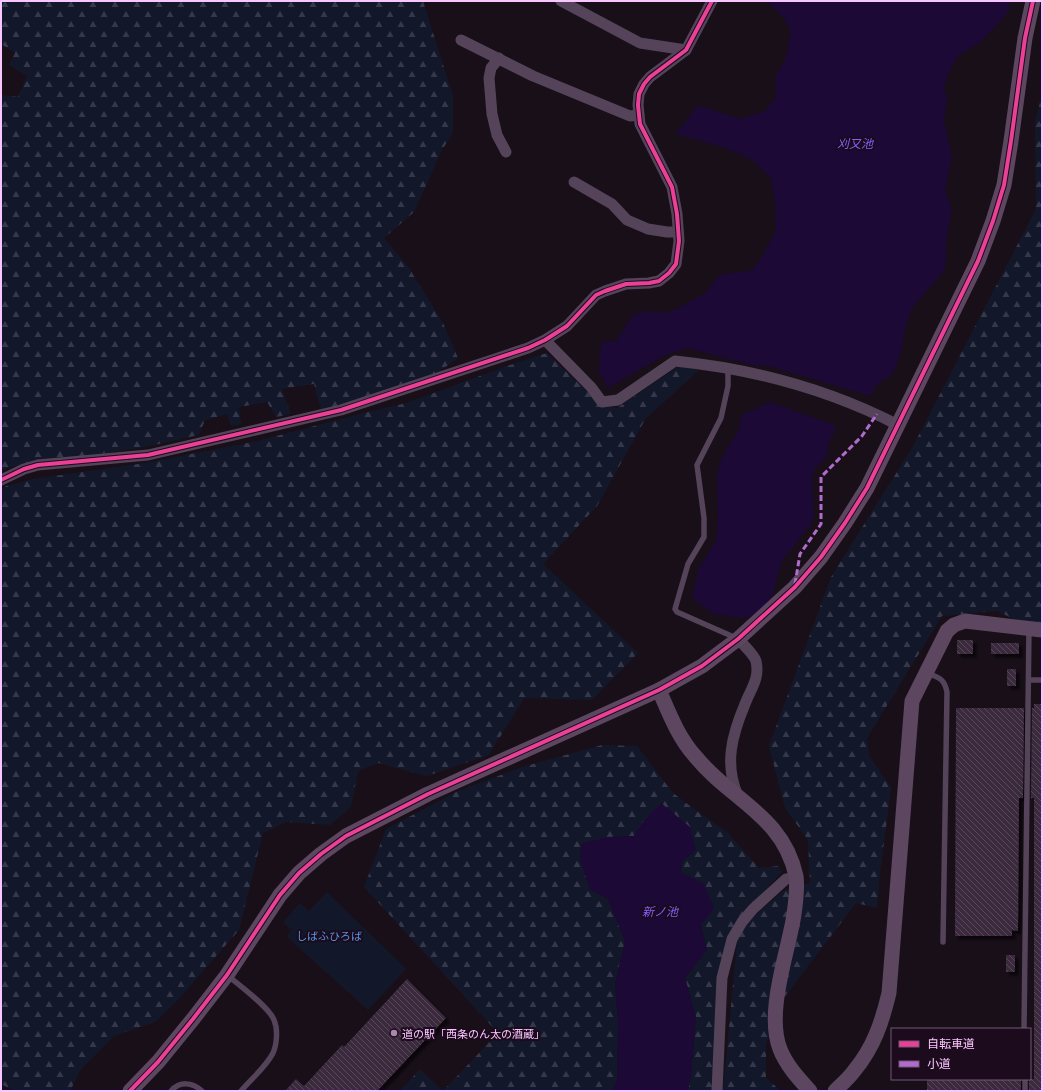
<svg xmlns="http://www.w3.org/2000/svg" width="1043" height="1092" font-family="Lato,'Noto Sans JP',sans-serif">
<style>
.forest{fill:url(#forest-firs)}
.green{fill:#12182a}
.water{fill:#1d0935}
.building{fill:url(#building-back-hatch);filter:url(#shadow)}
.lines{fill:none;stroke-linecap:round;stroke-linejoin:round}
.lane{stroke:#554359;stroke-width:5.5}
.street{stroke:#554359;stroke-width:11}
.secondary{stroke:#5c4660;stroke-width:15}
.quiet{stroke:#b06ccc;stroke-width:3;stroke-dasharray:6 3;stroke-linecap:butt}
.cycleway-casing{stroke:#1b0b1c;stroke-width:6}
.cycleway{stroke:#ea4096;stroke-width:4}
.poi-dot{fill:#ab86ae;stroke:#1b0b1c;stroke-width:1.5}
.labels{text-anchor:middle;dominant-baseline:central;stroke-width:4;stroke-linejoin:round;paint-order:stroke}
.park-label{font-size:11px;fill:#5392de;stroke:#1b0b1c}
.poi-label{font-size:11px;fill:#fac6ff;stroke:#1b0b1c;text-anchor:start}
.water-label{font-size:12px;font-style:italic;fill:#865dff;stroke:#1b0b1c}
</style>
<defs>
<pattern id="forest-firs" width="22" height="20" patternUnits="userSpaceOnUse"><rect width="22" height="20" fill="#12182a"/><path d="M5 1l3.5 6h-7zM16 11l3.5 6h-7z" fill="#35384a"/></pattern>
<pattern id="building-back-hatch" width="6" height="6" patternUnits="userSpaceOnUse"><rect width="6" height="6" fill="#3b2b3c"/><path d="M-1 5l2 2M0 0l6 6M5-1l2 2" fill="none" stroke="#584859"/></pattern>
<filter id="shadow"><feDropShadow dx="3.5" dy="3.5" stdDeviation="1" flood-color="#0009"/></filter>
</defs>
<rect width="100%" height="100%" fill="#180f18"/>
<g class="forest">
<polygon points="1,1 423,1 453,96 453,133 442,150 414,212 384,238 409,268 443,323 458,358 437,373 321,411 314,384 282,389 291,414 276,417 267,402 239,407 241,424 231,426 227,414 205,420 199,435 150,446 95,455 44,459 7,468 1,471 1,99 3,95 18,97 27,76 9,65 15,53 1,44"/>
<polygon points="1042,94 1042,623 1020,622 997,611 942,616 867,738 869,755 891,788 880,873 877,908 856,903 783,999 766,1044 766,1078 781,1091 723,1091 738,931 784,890 810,883 808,840 785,808 769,746 831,577 912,448 1036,209 1035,123"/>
<polygon points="547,353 601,405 617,408 679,366 699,370 646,418 597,506 543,564 638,653 592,700 524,698 489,755 427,776 378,763 358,771 351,807 330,825 286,822 263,833 239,930 174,1004 155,1022 114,1036 81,1069 70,1091 14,1091 1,1084 1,489 6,486 33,479 145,463 257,441 364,413 406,403 521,361"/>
<polygon points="602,745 637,746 673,793 698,812 727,832 759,868 778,866 782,872 750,906 728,938 713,1091 688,1091 691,1075 696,1017 685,978 707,950 701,925 704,884 681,873 682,862 642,823 634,836 608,837 590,889 608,899 625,941 615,984 618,1021 617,1080 612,1091 400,1091 420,1069 443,1091 498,1033 364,887 386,829 458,791 522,767"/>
</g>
<polygon class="green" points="327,892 406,969 368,1010 286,936 298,923 291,930 283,922 300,903 309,911"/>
<g class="water">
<polygon points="777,1 1009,1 1010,9 999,23 982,41 958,56 948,74 944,88 947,99 944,121 952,157 945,191 952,210 947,234 945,270 912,308 905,329 900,356 892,375 878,383 870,396 768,366 752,365 687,348 663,356 608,388 599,372 601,342 617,340 633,315 646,311 668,313 704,294 720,275 753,270 764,253 776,230 775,204 771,178 752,160 726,148 676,134 698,105 741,119 765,111 776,97 776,76 787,55 791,31 785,19 769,4"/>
<polygon points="770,402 835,425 835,431 829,441 827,456 815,469 812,476 814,514 812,523 782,561 768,609 757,616 740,618 714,614 696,602 692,595 699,568 716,540 718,515 717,478 719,465 727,448 738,432 742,415"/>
<polygon points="661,803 690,827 696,850 682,862 681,873 704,884 714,908 701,925 707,950 685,978 696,1017 691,1075 688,1091 612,1091 617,1080 618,1021 615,984 625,941 608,899 590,889 580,860 581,844 608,837 634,836 642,823"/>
</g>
<g class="building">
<rect x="957" y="640" width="16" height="14"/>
<rect x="991" y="643" width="28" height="11"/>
<rect x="1007" y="669" width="9" height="17"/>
<polygon points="1034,704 1042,704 1042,1091 1029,1091 1029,1079 1034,1079 1034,798 1031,798 1032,708 1034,708"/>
<polygon points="956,708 1024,708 1023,798 1019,798 1018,931 1012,930 1012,936 955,936"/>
<rect x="1006" y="955" width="9" height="17"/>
<polygon points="407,979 446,1018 377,1091 285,1091 296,1079 304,1086 342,1045 344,1047"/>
<rect x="927" y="1079" width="94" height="12"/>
</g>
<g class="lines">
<g class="lane">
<polyline points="728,369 728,386 721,418 697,465 704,518 704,537 688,564 675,609 677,612 736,638"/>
<path d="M927,673C939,678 944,678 947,692L943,942"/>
<polyline points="1029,680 1042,680"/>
<path d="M227,975C239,985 269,1007 274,1020C278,1029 277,1044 273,1053C266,1067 251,1079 241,1091"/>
<polyline points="1024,1029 1029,629"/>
<polyline points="1025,1079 1025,1091"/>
<path d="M171,1091C180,1081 192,1082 202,1091"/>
</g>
<g class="street">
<polyline points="561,1 640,43 686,50"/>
<polyline points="461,40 533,76 630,116 638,115"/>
<polyline points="499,58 491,68 489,78 492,114 497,135 506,152"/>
<polyline points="574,182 612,204 627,220 648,229 667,232 678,232"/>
<path d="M545,340L591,387L602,402L618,400L675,361C753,369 828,389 898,425"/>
<polyline points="1,480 24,469 38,465 148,455 341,410 528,348 545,340 567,326 596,295 605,291 626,284 649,283 659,281 669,273 676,264 679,241 677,214 672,187 640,124 638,105 639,94 644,84 650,77 686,50 712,1"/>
<path d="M738,796C724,764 732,735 745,704C751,688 760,679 756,661C754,655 743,644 738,639"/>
<polyline points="717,1091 722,978 732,939 742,922 753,909 786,879 796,878"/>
</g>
<g class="secondary">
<path d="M659,690C669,713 678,737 695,756C730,800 783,815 796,876C798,889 794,918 791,930C784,964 767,1016 780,1049C786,1065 799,1079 810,1091"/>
<polyline points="130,1091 158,1062 193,1019 227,975 280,895 299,873 321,854 346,836 428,794 659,690 702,666 738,639 795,587 821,557 845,523 867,488 978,261 993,221 1004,185 1011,141 1025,38 1033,1"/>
<path d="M835,1091C841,1085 849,1078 854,1071C874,1047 882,1022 889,993L912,701L947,631L954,625L965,621L1042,630"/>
</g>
<polyline class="quiet" points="795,584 800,554 821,524 821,477 862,436 877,414"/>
<defs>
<g id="cycleway">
<polyline points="1,480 24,469 38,465 148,455 341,410 528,348 545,340 567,326 596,295 605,291 626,284 649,283 659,281 669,273 676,264 679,241 677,214 672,187 640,124 638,105 639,94 644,84 650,77 686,50 712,1"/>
<polyline points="130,1091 158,1062 193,1019 227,975 280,895 299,873 321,854 346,836 428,794 659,690 702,666 738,639 795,587 821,557 845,523 867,488 978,261 993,221 1004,185 1011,141 1025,38 1033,1"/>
</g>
</defs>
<use href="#cycleway" class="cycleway-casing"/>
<use href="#cycleway" class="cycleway"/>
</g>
<circle class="poi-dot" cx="394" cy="1033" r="4"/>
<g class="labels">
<g class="park-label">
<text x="329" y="935">しばふひろば</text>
</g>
<g class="poi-label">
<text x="402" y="1033">道の駅「西条のん太の酒蔵」</text>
</g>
<g class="water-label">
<text x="855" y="143">刈又池</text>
<text x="660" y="911">新ノ池</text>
</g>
</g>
<rect width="1043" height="1092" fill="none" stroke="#fac6ff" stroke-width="4"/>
<rect x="891" y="1028" width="140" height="52" fill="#1b0b1c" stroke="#745677"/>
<rect x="899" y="1041" width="20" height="6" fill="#ea4096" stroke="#745677"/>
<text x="927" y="1048" font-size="12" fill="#fac6ff">自転車道</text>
<rect x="899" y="1061" width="20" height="6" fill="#b06ccc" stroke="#745677"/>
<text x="927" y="1068" font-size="12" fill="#fac6ff">小道</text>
</svg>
